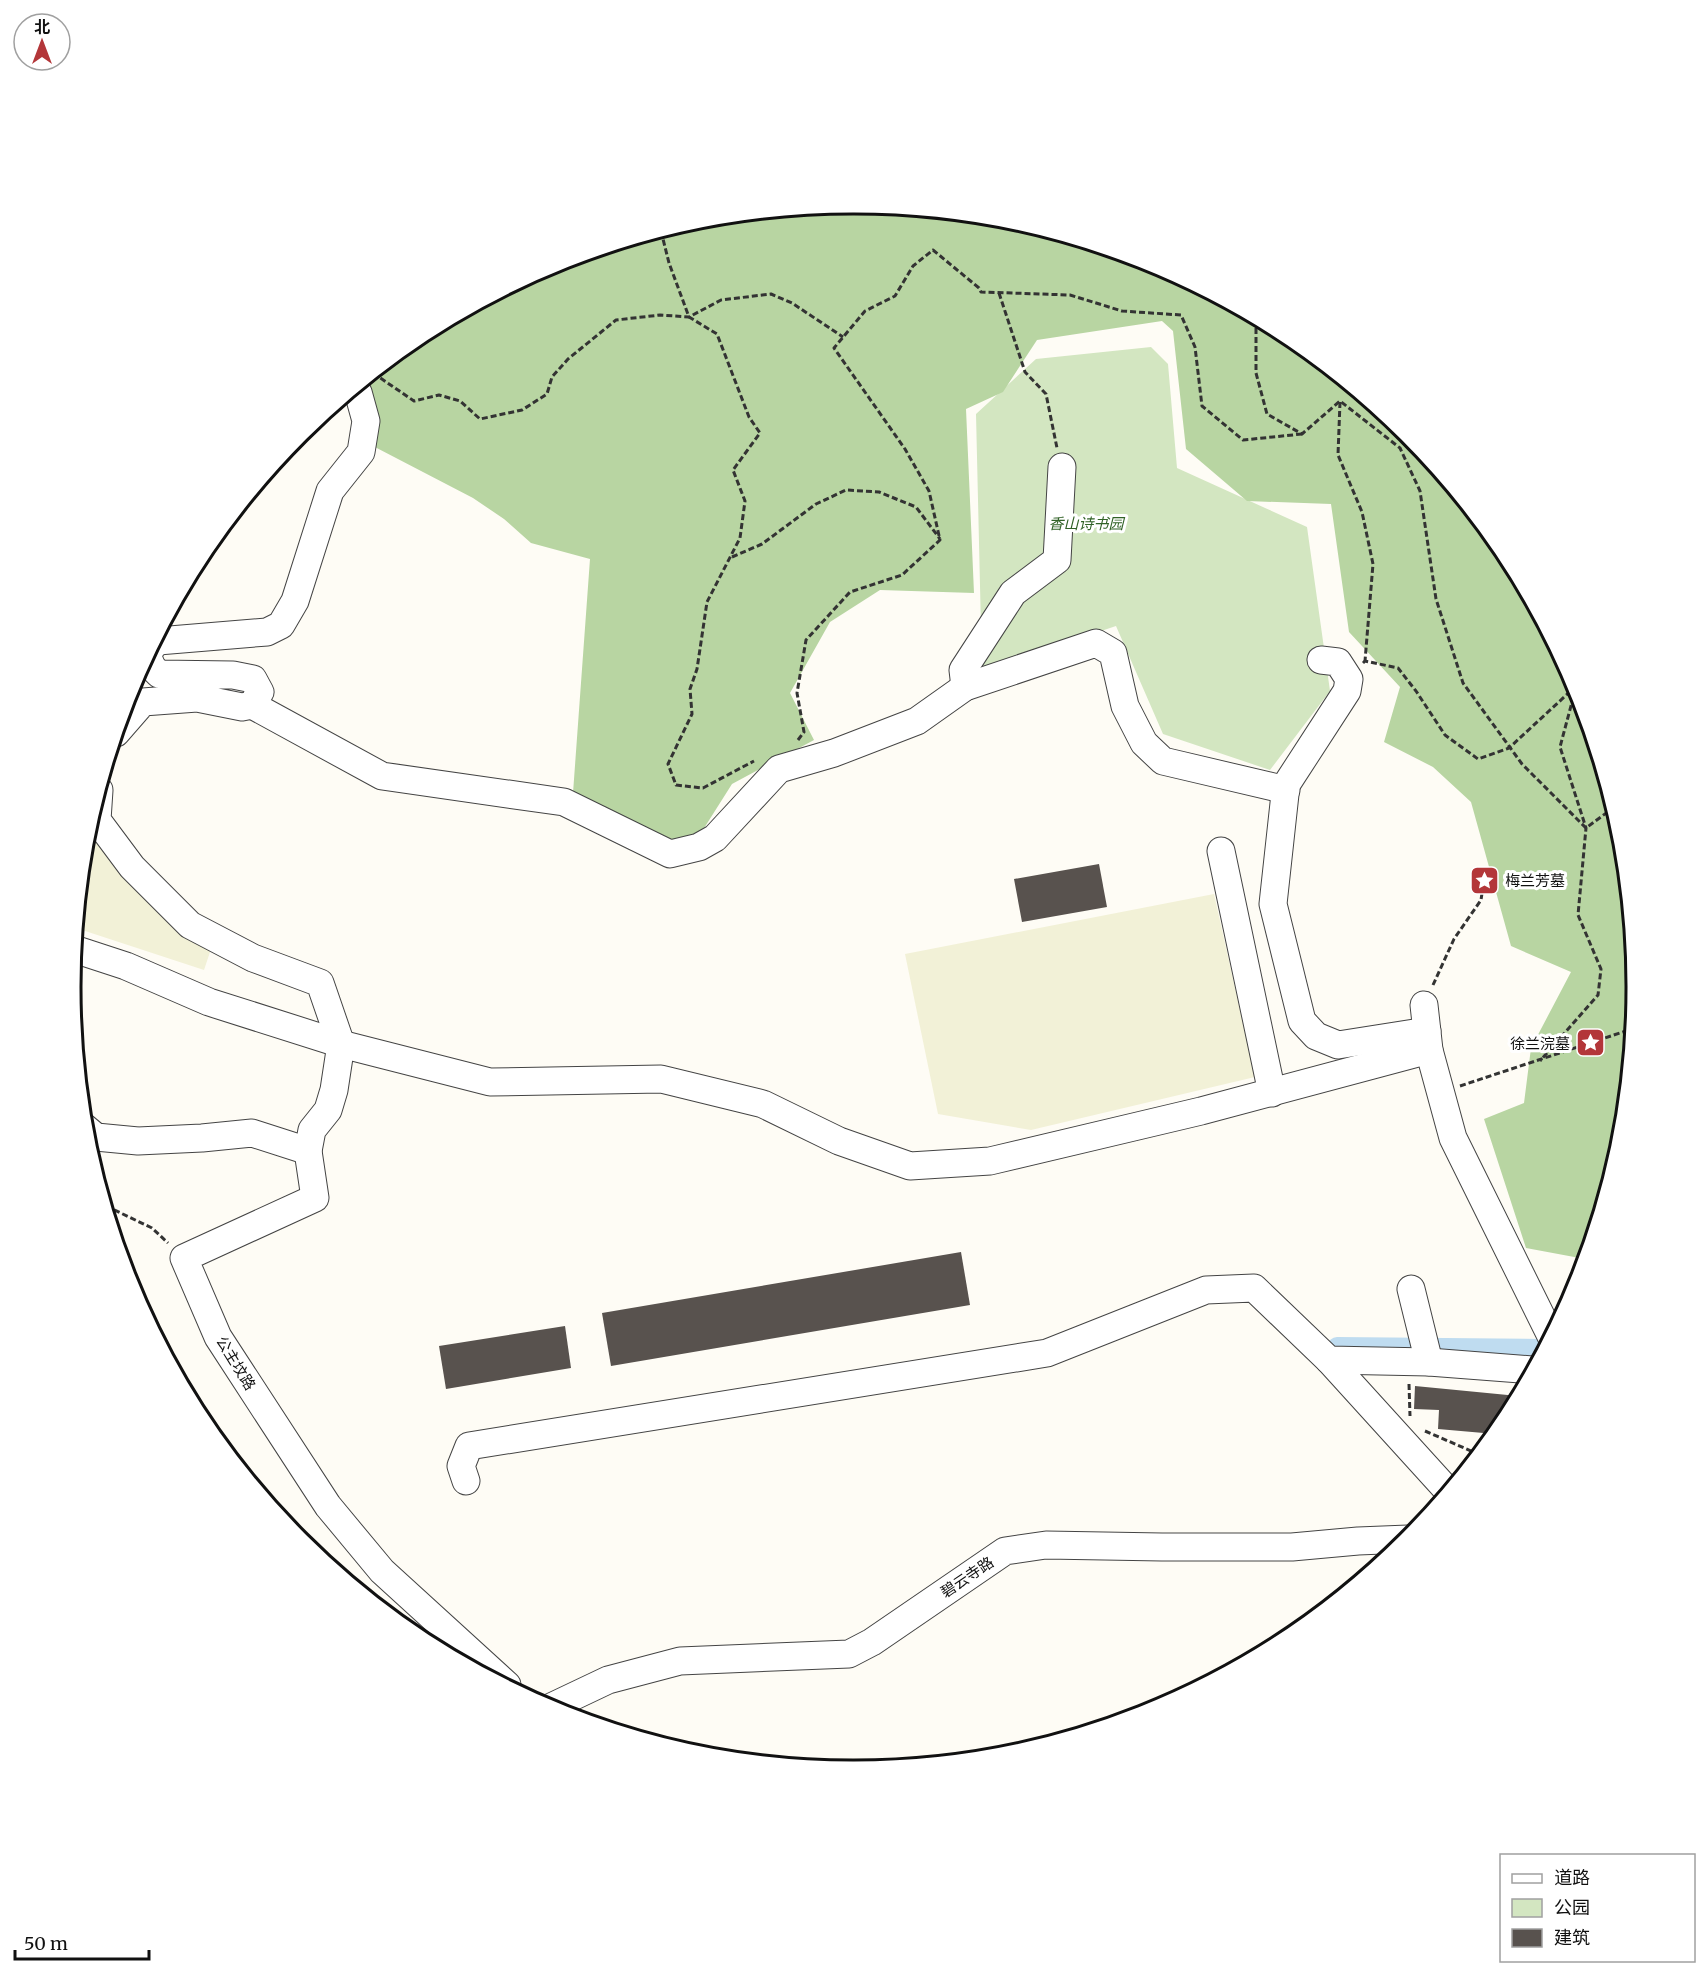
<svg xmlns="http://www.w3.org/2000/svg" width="1707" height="1974" font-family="Merriweather,'Noto Sans SC',serif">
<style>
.farmland{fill:#f2f1d7}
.green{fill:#d3e6c1}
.forest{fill:#b8d5a2}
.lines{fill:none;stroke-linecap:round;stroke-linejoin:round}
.canal{stroke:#bfdcf0;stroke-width:18}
.building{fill:#58524e}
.minor-casing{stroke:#444;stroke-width:29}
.path{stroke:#333;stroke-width:3;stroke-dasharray:6 3;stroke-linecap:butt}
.minor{stroke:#fff;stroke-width:27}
.labels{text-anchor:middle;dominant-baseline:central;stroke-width:6;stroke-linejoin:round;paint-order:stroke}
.park-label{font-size:15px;font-style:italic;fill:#316227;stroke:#fff}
.poi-label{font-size:15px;fill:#111;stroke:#fff;text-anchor:start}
.street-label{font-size:15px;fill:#111;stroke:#fff}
.rim{fill:none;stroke:#111;stroke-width:3}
</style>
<rect width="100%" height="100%" fill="#fefcf5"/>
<g class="farmland">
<polygon points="87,831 168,920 213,943 204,970 76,928"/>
<polygon points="1214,894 1255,1077 1031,1130 938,1114 905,954"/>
</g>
<polygon class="green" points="1151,347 1168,364 1177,468 1307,527 1330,691 1270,770 1163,734 1116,626 982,671 976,414 1036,359"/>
<polygon class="forest" points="854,204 1007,219 1153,264 1289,336 1407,434 1505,552 1577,688 1622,835 1636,987 1621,1140 1585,1259 1526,1248 1484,1119 1524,1103 1531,1048 1571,972 1511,946 1471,802 1433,767 1384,742 1400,687 1349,632 1331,504 1247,501 1186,449 1173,331 1162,321 1037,340 1003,392 966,409 974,593 880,590 830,622 790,693 814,740 732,784 694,844 670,847 573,793 590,559 531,543 504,519 473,498 371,445 359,385 419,336 554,263 701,219"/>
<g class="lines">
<polyline class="canal" points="1337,1346 1544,1348"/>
</g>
<g class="building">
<polygon points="1099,864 1107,907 1022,922 1014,879"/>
<polygon points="961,1252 970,1305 611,1366 602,1313"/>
<polygon points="565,1326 571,1368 446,1389 439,1346"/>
<polygon points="1415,1386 1518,1396 1504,1422 1495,1434 1438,1429 1439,1410 1414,1409"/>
</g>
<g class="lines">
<defs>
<g id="minor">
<polyline points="152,647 158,641 267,632 281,625 295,601 330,491 361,452 366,421 358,392 354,389"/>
<polyline points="1321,660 1338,662 1349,679 1347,691 1286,785 1273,904 1302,1021 1316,1036 1338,1045 1427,1031"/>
<polyline points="965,687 963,670 1013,593 1057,560 1062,467"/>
<polyline points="252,705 382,776 564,802 670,854 699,847 715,838 779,769 834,753 917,721 965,687 1096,643 1113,653 1125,706 1144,743 1163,761 1286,790"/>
<polyline points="116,733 143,702 197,698 242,707 252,705 260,692 253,679 233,675 159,674 152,667 147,655"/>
<polyline points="99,790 97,820 132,867 190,925 253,958 320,983 341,1044 334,1090 328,1110 312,1130 308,1151 315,1198 184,1258 218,1337 328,1506 382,1571 507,1685"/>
<polyline points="1221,851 1272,1093"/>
<polyline points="74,949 126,966 209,1002 341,1044 490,1082 661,1079 763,1104 839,1141 910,1166 990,1161 1201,1111 1429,1050"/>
<polyline points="1424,1005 1429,1050 1453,1138 1551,1336"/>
<polyline points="84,1127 96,1137 138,1141 202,1138 252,1133 308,1151"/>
<polyline points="1411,1289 1429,1362"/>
<polyline points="1329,1360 1448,1491"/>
<polyline points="466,1481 461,1466 469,1446 1047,1353 1206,1290 1254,1288 1329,1360 1429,1362 1532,1370"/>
<polyline points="549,1708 608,1680 680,1661 849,1654 872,1642 1005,1551 1046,1545 1162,1547 1292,1547 1358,1541 1408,1539"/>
</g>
</defs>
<use href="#minor" class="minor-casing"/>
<g class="path">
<polyline points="661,231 669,263 689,317 717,334 749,417 760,433 733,470 745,501 740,538 707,602 697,669 690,689 692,714 668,764 676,785 703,788 754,761"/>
<polyline points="999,293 1025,372 1046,394 1057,448"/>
<polyline points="1256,319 1256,373 1267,414 1302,434 1340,401 1400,448 1420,491 1436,599 1463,683 1522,764 1586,828 1613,808"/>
<polyline points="373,373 414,401 439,395 460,401 480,419 522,410 547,394 552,377 568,359 616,320 660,315 689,317 721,300 771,294 792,303 843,337"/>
<polyline points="1340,402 1338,455 1362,512 1373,564 1365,661"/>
<polyline points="732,557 762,544 816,504 846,490 879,492 916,507 940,539"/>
<polyline points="1535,608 1538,619 1576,687 1560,747 1586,828 1578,915 1601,969 1598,995 1540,1061"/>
<polyline points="1363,663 1365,661 1398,668 1416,691 1445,735 1478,759 1509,748 1575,687"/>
<polyline points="798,740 804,732 797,693 806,640 850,592 902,575 940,540 929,491 905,449 834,348 865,311 895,296 913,266 933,250 979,288 981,292 1070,295 1122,311 1181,315 1195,347 1202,406 1243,440 1302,434"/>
<polyline points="1433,985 1454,939 1481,900 1484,880"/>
<polyline points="1460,1086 1632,1029"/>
<polyline points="97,1160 99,1184"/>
<polyline points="106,1206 152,1228 168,1243"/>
<polyline points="1409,1384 1410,1416"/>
<polyline points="1425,1431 1478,1454"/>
</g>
<use href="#minor" class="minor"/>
</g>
<defs>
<symbol id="sight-square" viewBox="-11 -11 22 22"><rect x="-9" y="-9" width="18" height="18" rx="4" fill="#b33639" stroke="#fff"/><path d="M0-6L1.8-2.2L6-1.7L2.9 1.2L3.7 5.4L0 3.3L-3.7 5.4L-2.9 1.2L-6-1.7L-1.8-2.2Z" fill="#fff"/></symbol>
</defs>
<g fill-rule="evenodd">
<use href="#sight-square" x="1468" y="864" width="33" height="33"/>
<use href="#sight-square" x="1574" y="1026" width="33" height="33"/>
</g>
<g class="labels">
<g class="park-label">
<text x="1086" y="523">香山诗书园</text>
</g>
<g class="poi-label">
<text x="1505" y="880">梅兰芳墓</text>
<text x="1570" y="1043" text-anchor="end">徐兰浣墓</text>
</g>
<g class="street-label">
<text transform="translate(236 1363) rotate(58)">公主坟路</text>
<text transform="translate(967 1577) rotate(-34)">碧云寺路</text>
</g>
</g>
<path d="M0 0H1707V1974H0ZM853 214H854A772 772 0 0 1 1626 986V988A772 772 0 0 1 854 1760H853A772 772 0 0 1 81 988V986A772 772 0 0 1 853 214Z" fill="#fff" fill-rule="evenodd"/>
<path class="rim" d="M853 214H854A772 772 0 0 1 1626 986V988A772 772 0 0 1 854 1760H853A772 772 0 0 1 81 988V986A772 772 0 0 1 853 214Z"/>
<rect x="1500" y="1854" width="195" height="108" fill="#ffffff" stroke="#a0a0a0" stroke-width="1.5"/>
<rect x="1512" y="1874" width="30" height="9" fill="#ffffff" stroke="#a0a0a0" stroke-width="1.5"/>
<text x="1554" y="1884" font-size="18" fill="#111111">道路</text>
<rect x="1512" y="1899" width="30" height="18" fill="#d3e6c1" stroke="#a0a0a0" stroke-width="1.5"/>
<text x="1554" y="1914" font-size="18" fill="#111111">公园</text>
<rect x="1512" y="1929" width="30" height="18" fill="#58524e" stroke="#a0a0a0" stroke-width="1.5"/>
<text x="1554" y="1944" font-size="18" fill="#111111">建筑</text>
<g transform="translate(42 42)"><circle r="28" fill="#ffffff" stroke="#a0a0a0" stroke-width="1.5"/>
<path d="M0-4.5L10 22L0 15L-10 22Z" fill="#b33639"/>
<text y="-9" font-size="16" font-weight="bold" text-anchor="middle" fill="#111111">北</text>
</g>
<path d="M15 1950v9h134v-9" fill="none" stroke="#111111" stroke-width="3"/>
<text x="24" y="1950" font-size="18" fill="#111111" stroke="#ffffff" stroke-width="4.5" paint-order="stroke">50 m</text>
</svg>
